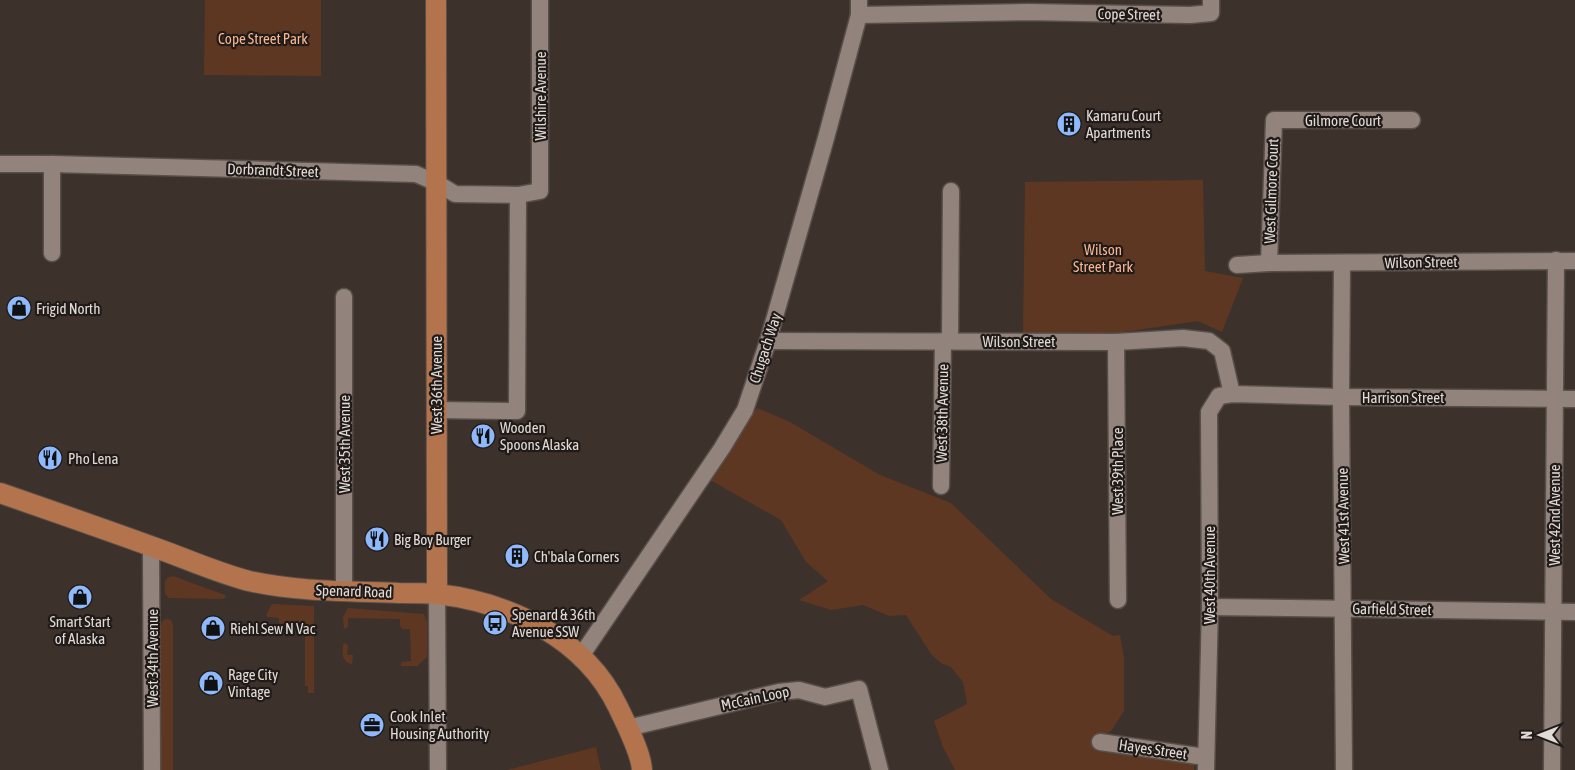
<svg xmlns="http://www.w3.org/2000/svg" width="1575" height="770" font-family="'Asap Condensed',sans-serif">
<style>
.green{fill:#5e3722}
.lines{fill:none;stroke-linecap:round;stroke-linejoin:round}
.minor-casing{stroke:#584f4a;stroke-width:19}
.major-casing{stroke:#584f4a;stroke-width:22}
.minor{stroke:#92847d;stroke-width:16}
.major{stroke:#b3744d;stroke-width:20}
.labels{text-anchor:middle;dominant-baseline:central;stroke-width:4.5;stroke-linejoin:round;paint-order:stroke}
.street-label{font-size:15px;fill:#e2dad6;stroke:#201b18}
.park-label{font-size:15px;fill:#f8b591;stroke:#201b18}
.poi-label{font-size:15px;fill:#e2dad6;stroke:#201b18;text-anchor:start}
</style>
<rect width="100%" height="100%" fill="#3d312b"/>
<g class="green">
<polygon points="205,0 321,0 321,76 204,75"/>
<polygon points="1203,180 1205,271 1243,278 1222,332 1198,321 1117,333 1023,333 1025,182"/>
<polygon points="757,408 790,422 880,475 951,503 1051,599 1113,636 1120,635 1124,658 1124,711 1111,731 1093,739 1096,751 1194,763 1194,770 955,770 943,747 934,721 967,704 963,682 951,667 941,663 931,654 906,615 889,616 863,605 831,610 799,600 828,581 806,562 781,520 710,480"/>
<polygon points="173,576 225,595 226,597 223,599 169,598 165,594 165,581 167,578"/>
<polygon points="272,604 314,606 314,627 305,627 304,622 286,622 288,632 279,629 279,618 268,617 266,615"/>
<polygon points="348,608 424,614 427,622 427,657 417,666 401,666 401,662 411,661 410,629 402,629 400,626 400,619 348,618 348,627 344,629 343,617"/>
<polygon points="167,619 171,620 173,625 173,770 161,770 161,625 163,620"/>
<polygon points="305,633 314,633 314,693 308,693 308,686 305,686"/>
<path d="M344,643L348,645L347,655H353L352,664C342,663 341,651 344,643Z"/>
<polygon points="596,747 601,770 507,770"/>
</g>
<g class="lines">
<defs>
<g id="minor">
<polyline points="859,15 1027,12 1190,15 1211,13 1211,0"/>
<polyline points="0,164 52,164 416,174 437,183 455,194 518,195 540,191 540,0"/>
<polyline points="52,164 52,253"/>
<polyline points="1269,263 1274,120 1412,120"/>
<polyline points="1342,263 1341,397 1344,770"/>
<polyline points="1237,265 1269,263 1575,261"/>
<polyline points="768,341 1116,342 1183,338 1209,341 1222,351 1232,394"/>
<polyline points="950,341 951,191"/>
<polyline points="1116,342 1118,600"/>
<polyline points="436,410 517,411 518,195"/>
<polyline points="941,486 943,341"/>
<polyline points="151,547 152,770"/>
<polyline points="344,591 344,297"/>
<polyline points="437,594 438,770"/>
<polyline points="1210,607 1575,612"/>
<polyline points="581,656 722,448 745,410 768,341 826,138 859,15 859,0"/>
<polyline points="628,728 779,692 799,690 825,697 859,689 880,770"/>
<polyline points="1100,742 1205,757"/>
<polyline points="1206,770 1210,607 1209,412 1219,396 1232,394 1341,397 1575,399"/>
<polyline points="1552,770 1556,260"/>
</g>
<g id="major">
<polyline points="436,0 437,594"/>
<path d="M0,493C52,511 104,529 156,548C187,559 218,573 249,581C298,592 349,591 399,593C412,593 424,593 437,594C509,602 585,638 618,707C626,724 641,752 642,770"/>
</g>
</defs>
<use href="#minor" class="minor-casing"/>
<use href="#major" class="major-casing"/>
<use href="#minor" class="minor"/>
<use href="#major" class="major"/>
</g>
<defs>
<symbol id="building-disc" viewBox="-11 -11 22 22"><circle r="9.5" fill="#8eb9fc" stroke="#201b18"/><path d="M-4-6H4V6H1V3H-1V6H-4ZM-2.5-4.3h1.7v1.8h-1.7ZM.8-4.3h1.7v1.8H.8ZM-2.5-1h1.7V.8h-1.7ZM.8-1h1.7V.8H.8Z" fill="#111"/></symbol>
<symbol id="shop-disc" viewBox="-11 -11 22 22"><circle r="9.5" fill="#8eb9fc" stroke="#201b18"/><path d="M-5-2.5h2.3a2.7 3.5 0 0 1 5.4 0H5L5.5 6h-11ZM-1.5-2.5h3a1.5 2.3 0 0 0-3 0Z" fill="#111"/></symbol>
<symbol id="restaurant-disc" viewBox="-11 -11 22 22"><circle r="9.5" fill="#8eb9fc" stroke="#201b18"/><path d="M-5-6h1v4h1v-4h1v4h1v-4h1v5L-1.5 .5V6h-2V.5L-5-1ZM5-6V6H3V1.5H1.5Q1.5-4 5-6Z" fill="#111"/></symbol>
<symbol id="bus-disc" viewBox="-11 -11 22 22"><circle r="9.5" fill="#8eb9fc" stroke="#201b18"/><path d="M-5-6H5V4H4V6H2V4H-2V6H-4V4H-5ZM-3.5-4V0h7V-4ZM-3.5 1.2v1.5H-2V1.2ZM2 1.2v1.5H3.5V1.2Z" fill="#111"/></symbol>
<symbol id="office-disc" viewBox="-11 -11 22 22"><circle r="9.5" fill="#8eb9fc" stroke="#201b18"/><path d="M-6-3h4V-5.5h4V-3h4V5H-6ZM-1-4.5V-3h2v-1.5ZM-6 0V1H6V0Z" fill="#111"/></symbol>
</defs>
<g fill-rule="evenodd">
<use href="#building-disc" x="1055" y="110" width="28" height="28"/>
<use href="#shop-disc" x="5" y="294" width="28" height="28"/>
<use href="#restaurant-disc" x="469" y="422" width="28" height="28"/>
<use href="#restaurant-disc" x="36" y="444" width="28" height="28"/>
<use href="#restaurant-disc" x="363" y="525" width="28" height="28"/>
<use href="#building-disc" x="503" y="542" width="28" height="28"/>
<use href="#shop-disc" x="66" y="583" width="28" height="28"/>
<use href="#bus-disc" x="481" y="609" width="28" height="28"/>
<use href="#shop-disc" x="199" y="614" width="28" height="28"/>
<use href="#shop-disc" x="197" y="669" width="28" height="28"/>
<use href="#office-disc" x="358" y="711" width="28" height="28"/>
</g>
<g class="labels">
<g class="street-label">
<text transform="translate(1129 14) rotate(1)">Cope Street</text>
<text transform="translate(540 96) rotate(-90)">Wilshire Avenue</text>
<text x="1343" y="120">Gilmore Court</text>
<text transform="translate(273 170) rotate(2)">Dorbrandt Street</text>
<text transform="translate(1271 191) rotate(-88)">West Gilmore Court</text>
<text transform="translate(1421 262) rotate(-1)">Wilson Street</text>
<text x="1019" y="341">Wilson Street</text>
<text transform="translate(765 348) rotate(-72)">Chugach Way</text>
<text transform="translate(436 385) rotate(-90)">West 36th Avenue</text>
<text x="1403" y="397">Harrison Street</text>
<text transform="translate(942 413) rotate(-89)">West 38th Avenue</text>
<text transform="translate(344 444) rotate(-90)">West 35th Avenue</text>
<text transform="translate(1117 471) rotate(-90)">West 39th Place</text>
<text transform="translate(1554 515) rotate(-90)">West 42nd Avenue</text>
<text transform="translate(1343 516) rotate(-91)">West 41st Avenue</text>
<text transform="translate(1209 575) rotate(-90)">West 40th Avenue</text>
<text transform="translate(354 591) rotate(2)">Spenard Road</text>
<text transform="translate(1392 609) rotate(1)">Garfield Street</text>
<text transform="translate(152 658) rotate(-90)">West 34th Avenue</text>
<text transform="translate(755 698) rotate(-12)">McCain Loop</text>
<text transform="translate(1153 749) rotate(8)">Hayes Street</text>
</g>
<g class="park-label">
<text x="263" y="38">Cope Street Park</text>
<text x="1103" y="249">Wilson<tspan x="1103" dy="17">Street Park</tspan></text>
</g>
<g class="poi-label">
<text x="1086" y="115">Kamaru Court<tspan x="1086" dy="17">Apartments</tspan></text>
<text x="36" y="308">Frigid North</text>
<text x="500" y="427">Wooden<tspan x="500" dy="17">Spoons Alaska</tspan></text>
<text x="68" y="458">Pho Lena</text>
<text x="394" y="539">Big Boy Burger</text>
<text x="534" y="556">Ch'bala Corners</text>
<text x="512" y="614">Spenard &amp; 36th<tspan x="512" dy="17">Avenue SSW</tspan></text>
<text x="80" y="621" text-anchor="middle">Smart Start<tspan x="80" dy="17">of Alaska</tspan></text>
<text x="230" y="628">Riehl Sew N Vac</text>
<text x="228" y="674">Rage City<tspan x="228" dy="17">Vintage</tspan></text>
<text x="390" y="716">Cook Inlet<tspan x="390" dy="17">Housing Authority</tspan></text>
</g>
</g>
<g transform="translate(1540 735) rotate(270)" stroke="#201b18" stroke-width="4" paint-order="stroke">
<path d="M0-4L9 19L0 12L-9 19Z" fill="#e2dad6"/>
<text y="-8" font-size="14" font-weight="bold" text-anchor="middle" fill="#e2dad6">N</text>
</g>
</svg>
